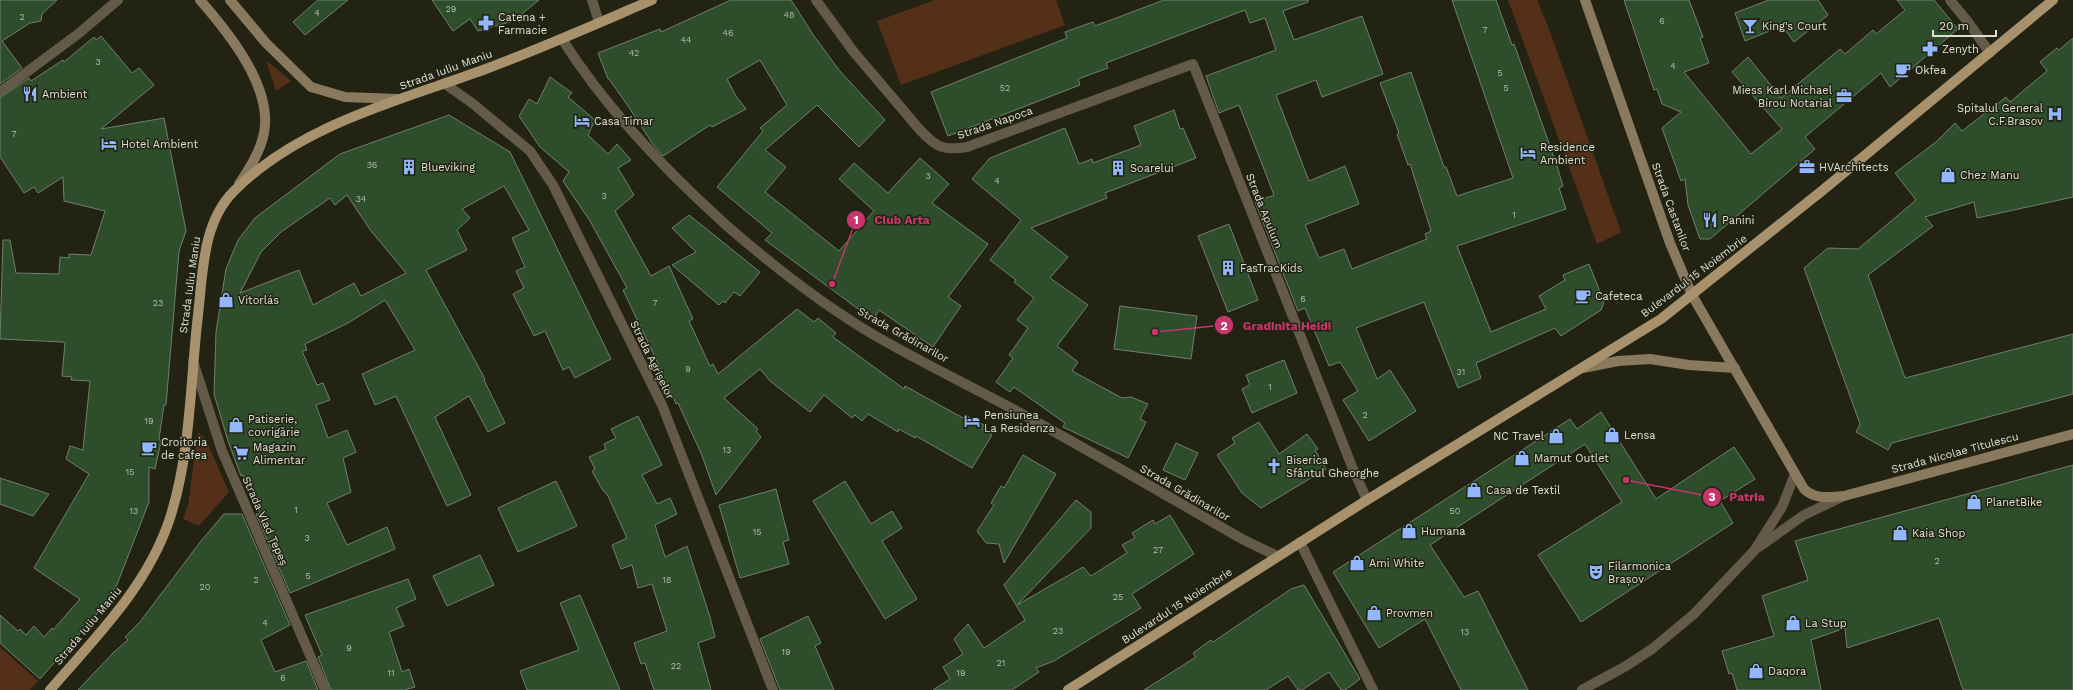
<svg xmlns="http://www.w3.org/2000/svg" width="2073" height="690" font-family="'Work Sans',sans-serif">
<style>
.green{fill:#553019}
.building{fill:#2e4d2b;stroke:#717f6f;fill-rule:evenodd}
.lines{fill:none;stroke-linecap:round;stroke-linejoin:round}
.street{stroke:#645a48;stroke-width:10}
.secondary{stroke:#89795d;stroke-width:10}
.primary{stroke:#a7926d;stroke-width:10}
.labels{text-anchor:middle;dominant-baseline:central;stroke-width:3;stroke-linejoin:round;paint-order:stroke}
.number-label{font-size:9px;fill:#b3bbaa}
.poi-label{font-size:11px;fill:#dfe0d5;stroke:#222312;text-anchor:start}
.street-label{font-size:11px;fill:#dfe0d5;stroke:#222312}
.leader{fill:none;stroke:#c6366d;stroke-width:1.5}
.callout-dot{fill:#c6366d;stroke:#222312;stroke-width:1.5}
.mark-label{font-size:12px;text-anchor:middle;font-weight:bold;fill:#fff}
.callout-label{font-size:12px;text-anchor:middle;font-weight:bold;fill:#c6366d;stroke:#222312;stroke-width:3;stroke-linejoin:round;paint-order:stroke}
</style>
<rect width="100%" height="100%" fill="#222312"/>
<g class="green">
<polygon points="935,0 1056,0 1065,25 901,85 877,21"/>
<polygon points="1508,0 1537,0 1548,26 1621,232 1597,244"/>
<polygon points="266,60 291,81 276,91"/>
<polygon points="198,432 206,440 229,492 199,526 183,519 188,505"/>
<polygon points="0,647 38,681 30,690 0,690"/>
</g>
<g class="building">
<polygon points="0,0 57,0 42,14 41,21 30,23 2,41 22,68 0,84"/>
<polygon points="318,0 348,0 305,35 293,22"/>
<polygon points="432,0 539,0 513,21 478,31 470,19 453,31"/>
<polygon points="731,0 791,0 814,36 839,70 885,120 859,147 817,105 765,150 786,167 765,192 839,251 874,211 839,179 854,163 888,193 920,158 949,184 932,203 988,244 948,297 961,306 933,347 879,310 873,320 765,240 772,233 717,187 763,131 760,128 787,105 760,60 727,79 736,96 746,109 712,127 710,125 663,156 654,146 628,106 609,79 608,79 598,53 660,29 661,32"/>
<polygon points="1164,0 1308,0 1308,2 1283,11 1294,40 1362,16 1383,74 1322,97 1316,80 1276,95 1309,181 1345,166 1359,204 1305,225 1319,258 1344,249 1352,269 1427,239 1425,234 1431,231 1410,164 1408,165 1397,134 1399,133 1380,83 1411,72 1444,167 1446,167 1457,196 1513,178 1452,0 1496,0 1512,45 1514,44 1557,166 1563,186 1559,188 1566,209 1457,246 1491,332 1546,309 1539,296 1565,280 1563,275 1589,264 1604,302 1601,310 1561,336 1555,328 1476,363 1481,378 1458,388 1424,302 1356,328 1377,379 1390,370 1416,411 1369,441 1343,400 1358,391 1340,362 1329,366 1305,308 1298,311 1255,202 1274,195 1239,105 1219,113 1206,76 1276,50 1265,18 1250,23 1245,10 1106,63 1108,68 1078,79 1080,85 948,136 931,92 1067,38 1065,32 1093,22 1095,26"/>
<polygon points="1624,0 1689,0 1703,37 1700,38 1709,63 1684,72 1751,154 1782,129 1732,72 1748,57 1781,98 1840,49 1845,54 1873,30 1876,34 1905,10 1897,0 1934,0 1958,29 1890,87 1881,73 1805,137 1815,149 1710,239 1700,239 1688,205 1685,179 1681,181 1662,128 1681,112 1662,104 1657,89 1654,90"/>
<polygon points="1769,0 1818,0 1828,15 1794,42 1782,26 1745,41 1735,13"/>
<polygon points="101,36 132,73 139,68 154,85 101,129 164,118 186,231 179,251 166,405 164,405 159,439 161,441 155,469 149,467 149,502 116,587 96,615 40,679 0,643 0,615 18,631 20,629 26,635 34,626 44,637 52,628 53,630 80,599 34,568 89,474 66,459 70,446 83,450 90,381 71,380 72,377 62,376 65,343 63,342 0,339 3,240 10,240 16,273 59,274 60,257 69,258 69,254 91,255 105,211 64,201 63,177 38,193 34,187 24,193 0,157 0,98 29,78 31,81 63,60 64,62 94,37 96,40"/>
<polygon points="2073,38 2073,197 1977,218 1974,202 1925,217 1933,226 1868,275 1905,378 2073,334 2073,394 1892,443 1888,450 1856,432 1860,424 1804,268 1828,248 1858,249 1864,244 1916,200 1895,173 1936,142 1955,123 1962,131 2006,97 2010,102 2047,71 2040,62 2057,48 2059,50"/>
<polygon points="550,77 572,93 568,97 595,120 588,135 608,154 617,144 631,160 618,168 634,195 615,211 651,276 669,266 693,319 689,321 710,366 713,364 718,374 797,309 814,322 818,318 836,333 833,337 904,389 905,386 963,418 965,415 984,425 982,429 992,435 972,468 916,436 915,438 899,429 898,432 868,414 862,421 855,415 852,418 824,395 810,412 770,381 760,369 724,398 758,429 756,431 761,437 716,495 701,453 678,403 676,404 668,385 659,384 656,378 663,374 623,290 627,288 590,221 563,181 569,172 540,147 519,116 529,99 537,104"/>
<polygon points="1174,110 1180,129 1183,128 1196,158 1105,193 1107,198 1031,228 1068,257 1050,278 1088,305 1057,346 1078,362 1072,371 1122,398 1131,397 1148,404 1140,419 1146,422 1128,458 1063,427 1065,423 1014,387 1010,392 996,382 1013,358 1009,355 1028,328 1017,320 1034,298 1014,282 1016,280 990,260 1021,220 972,179 990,158 1065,128 1079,164 1092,159 1093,163 1141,145 1134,126"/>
<path d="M449,115L510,152L611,359L575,378L569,367L563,370L545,331L534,336L513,294L524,288L516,271L525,267L512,238L529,230L504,186L462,209L470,218L457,230L467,250L426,270L485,379L484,380L505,423L488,432L469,396L435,417L471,495L447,506L396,396L375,405L362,374L415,350L385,300L348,323L305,344L307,350L302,351L317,385L323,383L330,400L316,405L328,438L347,430L356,452L343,458L351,492L327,503L347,545L387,527L395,549L290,593L256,514H260L243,475L241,476L228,441L214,394L216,332L226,269L238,240L255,218L340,154ZM347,195L371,231L406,273L361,296L354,283L313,305L299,270L240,293L261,252L281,232L330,198L335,205Z"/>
<polygon points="689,215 760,272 740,296 734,292 725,303 723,301 719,305 672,265 696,252 672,228"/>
<polygon points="1229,224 1258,300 1228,312 1198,236"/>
<polygon points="1120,306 1197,316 1191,359 1114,349"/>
<polygon points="1284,360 1297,393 1252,413 1242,389 1250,385 1246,375"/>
<polygon points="1601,412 1656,499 1734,447 1755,479 1720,501 1733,523 1581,622 1538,555 1622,502 1585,444 1430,545 1464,597 1478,591 1528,690 1461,690 1425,619 1379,648 1333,572 1570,419 1577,429"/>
<polygon points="638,416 662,465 642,475 657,504 670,498 677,514 655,525 665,557 687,546 710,617 715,637 698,643 711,690 654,690 645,663 641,664 634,643 667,631 652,584 638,588 632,565 621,569 612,545 627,538 608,496 602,489 592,471 595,469 589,457 606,449 604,444 616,438 611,429"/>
<polygon points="1259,422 1279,454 1307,434 1318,449 1315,450 1326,469 1261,508 1242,493 1217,455 1235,443 1232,438"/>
<polygon points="1176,443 1198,453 1185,480 1163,470"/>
<polygon points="1023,455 1056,474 1004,563 999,544 986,543 977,531 994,505 991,503 1001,486 1004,488"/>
<polygon points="2073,465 2073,690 1963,690 1939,618 1847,648 1845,628 1811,640 1821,690 1737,690 1732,673 1729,674 1722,651 1774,636 1762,596 1808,580 1795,541"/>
<polygon points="0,478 49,494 33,516 0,504"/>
<polygon points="556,481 577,526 518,552 498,508"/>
<polygon points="845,481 871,524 892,511 902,528 882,541 917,599 885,619 813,501"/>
<polygon points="776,489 789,540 783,542 789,564 740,578 719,505"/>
<polygon points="1076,500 1091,512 1091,528 1017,605 1083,567 1091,576 1127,553 1122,545 1135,538 1132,533 1153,520 1155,524 1170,515 1194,554 1132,594 1141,608 1054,661 1036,668 1039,672 1012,690 933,690 950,679 943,667 963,654 954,639 968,624 984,648 1025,620 1004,585"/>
<polygon points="224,514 242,514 290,625 261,640 275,672 306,661 318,690 78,690 114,652 128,640 125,637 140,622 201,541"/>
<polygon points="480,555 494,585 447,606 433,576"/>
<polygon points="408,579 416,599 396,608 404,626 389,632 402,672 409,669 415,687 404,690 331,690 318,657 322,655 305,615"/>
<polygon points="1304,585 1360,679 1345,690 1341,690 1329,672 1302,690 1298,690 1288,676 1266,690 1144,690 1196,657 1193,653 1211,640 1213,642 1291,589"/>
<polygon points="580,595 620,690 527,690 520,671 579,650 560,603"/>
<polygon points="808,616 821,643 815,646 834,690 780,690 760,639"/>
</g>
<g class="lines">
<g class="street">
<polyline points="592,0 599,22"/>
<path d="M816,0L853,51L920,130C936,147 943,151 967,147L1193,64L1353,469L1367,500"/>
<polyline points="1950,0 1968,22 1990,53"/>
<path d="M562,39C606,109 665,170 726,225C772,265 821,304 874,335C922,363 973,387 1022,414C1096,454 1169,497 1242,539L1277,556"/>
<polyline points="445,84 472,103 530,151 553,185 662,405 773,690"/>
<polyline points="0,92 78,34 118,0"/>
<polyline points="193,361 222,451 325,690"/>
<polyline points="1300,542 1373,690"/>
<polyline points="1759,547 1804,515 1844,496"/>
<polyline points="1582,690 1626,666 1652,649 1694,614 1754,551 1782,507 1795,474"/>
</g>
<g class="secondary">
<path d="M200,0C228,32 273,87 264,133C260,152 250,168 239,184"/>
<polyline points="230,0 266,43 311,87 345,97 398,99"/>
<path d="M1585,0L1670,243L1692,295L1804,489C1816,500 1829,497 1844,496L2073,434"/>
<polyline points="1583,368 1618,361 1650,359 1689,365 1735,368"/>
</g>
<g class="primary">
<path d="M50,690C95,638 146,588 169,521C191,455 190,383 198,315C203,273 202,223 234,191C300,125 398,101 483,70C540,49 596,24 652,0"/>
<polyline points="1068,690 1367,500 1661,319 1823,190 2053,0"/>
</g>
</g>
<defs>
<symbol id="pharmacy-bare" viewBox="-9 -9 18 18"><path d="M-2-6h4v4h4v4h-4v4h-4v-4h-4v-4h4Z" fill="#93b7fd" stroke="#222312" stroke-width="2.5" paint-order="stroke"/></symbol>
<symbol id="bar-bare" viewBox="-9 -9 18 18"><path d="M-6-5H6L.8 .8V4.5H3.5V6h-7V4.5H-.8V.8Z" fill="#93b7fd" stroke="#222312" stroke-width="2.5" paint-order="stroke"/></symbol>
<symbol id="cafe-bare" viewBox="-9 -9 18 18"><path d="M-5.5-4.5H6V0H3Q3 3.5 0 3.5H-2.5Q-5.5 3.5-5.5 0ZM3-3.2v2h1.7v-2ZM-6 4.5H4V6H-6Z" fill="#93b7fd" stroke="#222312" stroke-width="2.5" paint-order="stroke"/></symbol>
<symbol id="restaurant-bare" viewBox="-9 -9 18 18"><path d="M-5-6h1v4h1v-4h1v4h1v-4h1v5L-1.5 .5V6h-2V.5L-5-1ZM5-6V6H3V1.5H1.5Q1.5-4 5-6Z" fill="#93b7fd" stroke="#222312" stroke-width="2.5" paint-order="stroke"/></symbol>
<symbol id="office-bare" viewBox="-9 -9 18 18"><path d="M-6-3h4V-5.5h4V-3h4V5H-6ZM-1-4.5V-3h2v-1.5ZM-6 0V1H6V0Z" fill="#93b7fd" stroke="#222312" stroke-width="2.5" paint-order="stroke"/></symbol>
<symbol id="hospital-bare" viewBox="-9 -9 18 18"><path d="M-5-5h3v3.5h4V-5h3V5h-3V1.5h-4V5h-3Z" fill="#93b7fd" stroke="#222312" stroke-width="2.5" paint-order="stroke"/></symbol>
<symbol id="hotel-bare" viewBox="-9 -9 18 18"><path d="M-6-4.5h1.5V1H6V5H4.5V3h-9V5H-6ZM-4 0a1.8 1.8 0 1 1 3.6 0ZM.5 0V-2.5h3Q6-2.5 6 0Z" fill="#93b7fd" stroke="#222312" stroke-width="2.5" paint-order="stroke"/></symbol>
<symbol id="building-bare" viewBox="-9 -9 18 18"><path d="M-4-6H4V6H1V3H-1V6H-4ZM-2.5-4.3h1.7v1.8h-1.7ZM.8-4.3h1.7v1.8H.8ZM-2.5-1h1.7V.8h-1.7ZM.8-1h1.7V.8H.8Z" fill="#93b7fd" stroke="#222312" stroke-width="2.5" paint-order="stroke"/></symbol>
<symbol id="shop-bare" viewBox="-9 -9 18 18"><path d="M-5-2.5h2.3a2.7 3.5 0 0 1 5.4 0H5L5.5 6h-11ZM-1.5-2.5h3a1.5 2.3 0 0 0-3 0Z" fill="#93b7fd" stroke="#222312" stroke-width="2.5" paint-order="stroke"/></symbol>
<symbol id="supermarket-bare" viewBox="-9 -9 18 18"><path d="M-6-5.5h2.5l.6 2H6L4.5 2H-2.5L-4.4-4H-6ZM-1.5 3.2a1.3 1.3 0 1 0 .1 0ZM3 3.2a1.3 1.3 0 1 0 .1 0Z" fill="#93b7fd" stroke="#222312" stroke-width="2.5" paint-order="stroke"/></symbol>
<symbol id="church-bare" viewBox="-9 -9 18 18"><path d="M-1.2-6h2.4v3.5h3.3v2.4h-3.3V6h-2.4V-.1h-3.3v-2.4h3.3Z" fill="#93b7fd" stroke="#222312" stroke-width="2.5" paint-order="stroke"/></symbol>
<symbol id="theatre-bare" viewBox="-9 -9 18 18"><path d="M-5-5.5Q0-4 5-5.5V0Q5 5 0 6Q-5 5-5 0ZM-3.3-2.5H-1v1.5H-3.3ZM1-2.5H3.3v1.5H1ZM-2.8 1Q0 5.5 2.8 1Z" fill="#93b7fd" stroke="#222312" stroke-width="2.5" paint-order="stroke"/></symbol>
</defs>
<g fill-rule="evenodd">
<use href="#pharmacy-bare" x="475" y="12" width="22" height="22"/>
<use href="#bar-bare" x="1739" y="15" width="22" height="22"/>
<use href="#pharmacy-bare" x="1919" y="38" width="22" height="22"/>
<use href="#cafe-bare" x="1892" y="59" width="22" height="22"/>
<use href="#restaurant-bare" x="19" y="83" width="22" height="22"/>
<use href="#office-bare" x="1833" y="85" width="22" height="22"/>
<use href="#hospital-bare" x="2044" y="103" width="22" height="22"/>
<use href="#hotel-bare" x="571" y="110" width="22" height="22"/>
<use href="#hotel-bare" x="98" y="133" width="22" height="22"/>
<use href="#hotel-bare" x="1517" y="142" width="22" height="22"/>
<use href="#building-bare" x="398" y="156" width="22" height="22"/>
<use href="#office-bare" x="1796" y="156" width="22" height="22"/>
<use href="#building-bare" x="1107" y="157" width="22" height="22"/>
<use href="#shop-bare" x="1937" y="164" width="22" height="22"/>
<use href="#restaurant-bare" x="1699" y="209" width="22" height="22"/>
<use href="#building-bare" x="1217" y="257" width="22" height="22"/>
<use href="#cafe-bare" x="1572" y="285" width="22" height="22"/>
<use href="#shop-bare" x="215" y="289" width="22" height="22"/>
<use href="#hotel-bare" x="961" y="410" width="22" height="22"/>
<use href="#shop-bare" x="225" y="414" width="22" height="22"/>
<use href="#shop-bare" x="1601" y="424" width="22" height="22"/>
<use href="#shop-bare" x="1545" y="425" width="22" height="22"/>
<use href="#cafe-bare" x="138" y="437" width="22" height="22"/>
<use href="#supermarket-bare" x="230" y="442" width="22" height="22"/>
<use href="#shop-bare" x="1511" y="447" width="22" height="22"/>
<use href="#church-bare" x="1263" y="455" width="22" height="22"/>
<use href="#shop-bare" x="1463" y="479" width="22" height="22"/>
<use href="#shop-bare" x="1963" y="491" width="22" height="22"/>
<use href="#shop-bare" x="1398" y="520" width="22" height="22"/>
<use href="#shop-bare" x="1889" y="522" width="22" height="22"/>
<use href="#shop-bare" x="1346" y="552" width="22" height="22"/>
<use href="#theatre-bare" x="1585" y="561" width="22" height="22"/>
<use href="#shop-bare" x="1363" y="602" width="22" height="22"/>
<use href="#shop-bare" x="1782" y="612" width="22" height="22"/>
<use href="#shop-bare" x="1745" y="660" width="22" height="22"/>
</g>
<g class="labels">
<g class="number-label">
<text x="451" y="9">29</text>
<text x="317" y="13">4</text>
<text x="789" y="15">48</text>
<text x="22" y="17">2</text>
<text x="1662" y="21">6</text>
<text x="1485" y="30">7</text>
<text x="728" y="33">46</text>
<text x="686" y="40">44</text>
<text x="634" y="53">42</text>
<text x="98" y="62">3</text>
<text x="1673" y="66">4</text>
<text x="1500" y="73">5</text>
<text x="1005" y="88">52</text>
<text x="1506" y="88">5</text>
<text x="14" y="134">7</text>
<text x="372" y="165">36</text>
<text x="928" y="176">3</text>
<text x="997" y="181">4</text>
<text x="604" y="196">3</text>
<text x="361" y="199">34</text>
<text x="1514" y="215">1</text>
<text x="1303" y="299">6</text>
<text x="158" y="303">23</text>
<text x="655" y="303">7</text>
<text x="688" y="369">9</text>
<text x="1461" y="372">31</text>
<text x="1270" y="387">1</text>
<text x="1365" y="415">2</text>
<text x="149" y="421">19</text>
<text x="727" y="450">13</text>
<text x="130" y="472">15</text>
<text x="296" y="510">1</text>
<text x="134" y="511">13</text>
<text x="1455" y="511">50</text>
<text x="757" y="532">15</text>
<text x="307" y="538">3</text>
<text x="1158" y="550">27</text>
<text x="1937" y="561">2</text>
<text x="308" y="576">5</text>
<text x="256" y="580">2</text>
<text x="667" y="580">18</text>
<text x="205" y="587">20</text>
<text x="1118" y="597">25</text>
<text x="265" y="623">4</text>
<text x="1058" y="631">23</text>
<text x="1465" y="632">13</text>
<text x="349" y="648">9</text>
<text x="786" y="652">19</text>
<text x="1001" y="663">21</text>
<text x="676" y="666">22</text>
<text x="391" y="673">11</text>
<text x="961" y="673">19</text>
<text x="283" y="678">6</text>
</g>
<g class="poi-label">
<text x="498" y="17">Catena +<tspan x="498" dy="13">Farmacie</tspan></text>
<text x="1762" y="26">King's Court</text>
<text x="1942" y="49">Zenyth</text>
<text x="1915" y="70">Okfea</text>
<text x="1832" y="90" text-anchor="end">Miess Karl Michael<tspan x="1832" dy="13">Birou Notarial</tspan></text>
<text x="42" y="94">Ambient</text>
<text x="2043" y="108" text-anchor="end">Spitalul General<tspan x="2043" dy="13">C.F.Brasov</tspan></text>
<text x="594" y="121">Casa Timar</text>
<text x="121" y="144">Hotel Ambient</text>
<text x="1540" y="147">Residence<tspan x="1540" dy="13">Ambient</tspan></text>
<text x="421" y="167">Blueviking</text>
<text x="1819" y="167">HVArchitects</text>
<text x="1130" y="168">Soarelui</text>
<text x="1960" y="175">Chez Manu</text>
<text x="1722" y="220">Panini</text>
<text x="1240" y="268">FasTracKids</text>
<text x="1595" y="296">Cafeteca</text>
<text x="238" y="300">Vitorlás</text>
<text x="984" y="415">Pensiunea<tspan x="984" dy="13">La Residenza</tspan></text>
<text x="248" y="419">Patiserie,<tspan x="248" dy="13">covrigărie</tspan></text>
<text x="1624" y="435">Lensa</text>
<text x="1544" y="436" text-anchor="end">NC Travel</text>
<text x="161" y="442">Croitoria<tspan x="161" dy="13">de cafea</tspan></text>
<text x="253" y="447">Magazin<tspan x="253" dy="13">Alimentar</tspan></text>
<text x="1534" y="458">Mamut Outlet</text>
<text x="1286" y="460">Biserica<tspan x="1286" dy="13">Sfântul Gheorghe</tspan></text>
<text x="1486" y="490">Casa de Textil</text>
<text x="1986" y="502">PlanetBike</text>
<text x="1421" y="531">Humana</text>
<text x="1912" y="533">Kaia Shop</text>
<text x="1369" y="563">Ami White</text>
<text x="1608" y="566">Filarmonica<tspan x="1608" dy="13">Brașov</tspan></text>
<text x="1386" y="613">Provmen</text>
<text x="1805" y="623">La Stup</text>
<text x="1768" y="671">Daqora</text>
</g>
<g class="street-label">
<text transform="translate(446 70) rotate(-20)">Strada Iuliu Maniu</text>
<text transform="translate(995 123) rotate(-19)">Strada Napoca</text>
<text transform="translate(1671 207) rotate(70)">Strada Castanilor</text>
<text transform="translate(1264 211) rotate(68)">Strada Apulum</text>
<text transform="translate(1694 276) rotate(-37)">Bulevardul 15 Noiembrie</text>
<text transform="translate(190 285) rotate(-82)">Strada Iuliu Maniu</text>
<text transform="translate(903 335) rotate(29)">Strada Grădinarilor</text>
<text transform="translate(652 360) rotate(64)">Strada Agrișelor</text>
<text transform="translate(1955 453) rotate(-15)">Strada Nicolae Titulescu</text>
<text transform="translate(1185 493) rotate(30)">Strada Grădinarilor</text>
<text transform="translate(265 521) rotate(66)">Strada Vlad Țepeș</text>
<text transform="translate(1177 606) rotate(-33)">Bulevardul 15 Noiembrie</text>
<text transform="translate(88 626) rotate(-50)">Strada Iuliu Maniu</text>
</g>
</g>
<path class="leader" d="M832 284L856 220M1155 332L1224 325M1626 480L1712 497"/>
<g class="callout-dot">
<circle cx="832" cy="284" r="4"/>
<circle cx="1155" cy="332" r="4"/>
<circle cx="1626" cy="480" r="4"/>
<circle cx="856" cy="220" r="10"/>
<circle cx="1224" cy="325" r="10"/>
<circle cx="1712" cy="497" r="10"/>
</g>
<g class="mark-label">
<text x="856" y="224">1</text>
<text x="1224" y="330">2</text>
<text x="1712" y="501">3</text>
</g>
<g class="callout-label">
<text x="902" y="224">Club Arta</text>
<text x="1287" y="330">Gradinita Heidi</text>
<text x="1747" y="501">Patria</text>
</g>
<path d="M1933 30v6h63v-6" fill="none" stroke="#dfe0d5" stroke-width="2"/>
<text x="1939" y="30" font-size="12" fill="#dfe0d5" stroke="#222312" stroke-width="3" paint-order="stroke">20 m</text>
</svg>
